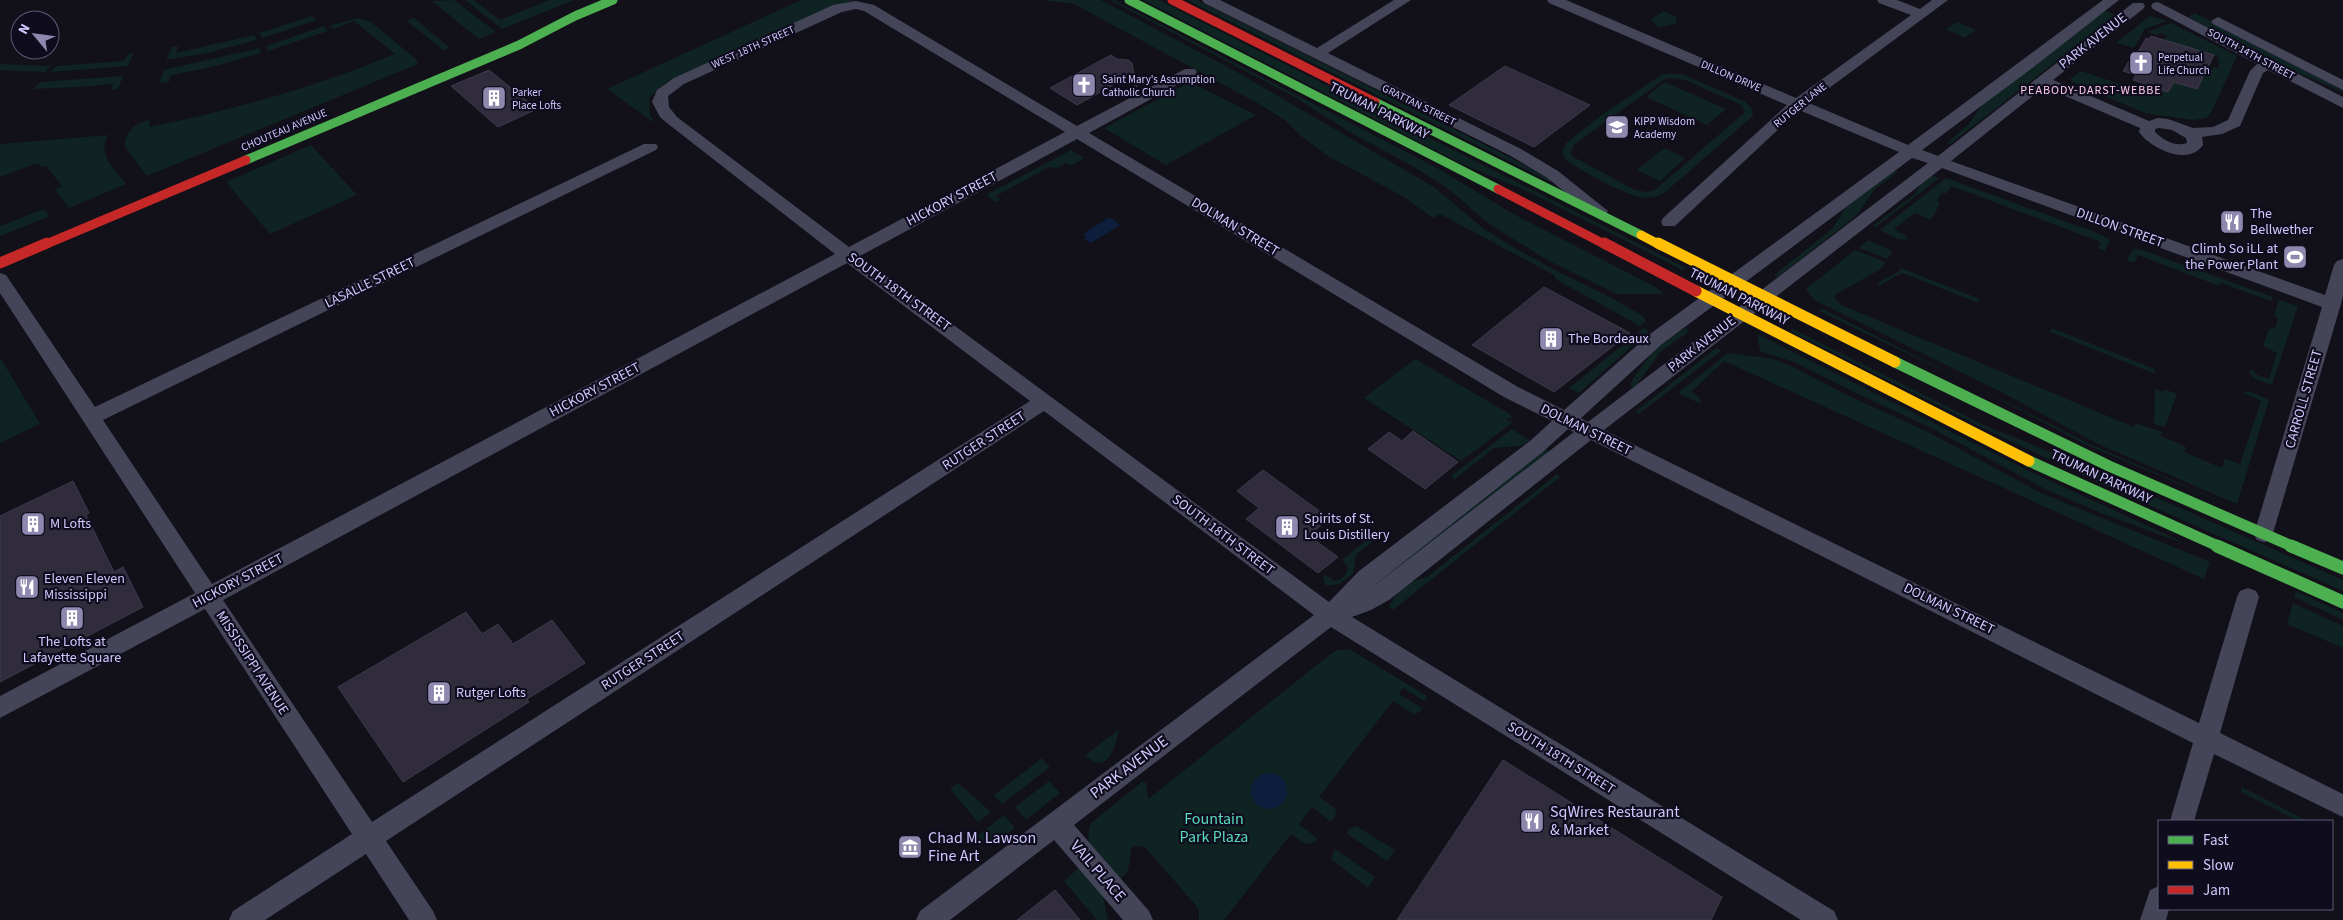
<svg xmlns="http://www.w3.org/2000/svg" width="2343" height="920" font-family="'Source Sans 3',sans-serif">
<style>
.green{fill:#0f2323;fill-rule:evenodd}
.water{fill:#0d1f3c}
.building{fill:#302c3c;stroke:#3d3a4d}
.lines{fill:none;stroke-linecap:round;stroke-linejoin:round}
.street{fill:#45455a;fill-rule:evenodd}
.fast-far2{stroke:#4caf50;stroke-width:9}
.fast-far1{stroke:#4caf50;stroke-width:11}
.fast{stroke:#4caf50;stroke-width:13}
.slow-far1{stroke:#ffc107;stroke-width:9}
.slow{stroke:#ffc107;stroke-width:11}
.jam-far1{stroke:#c62828;stroke-width:9}
.jam{stroke:#c62828;stroke-width:11}
.labels{text-anchor:middle;dominant-baseline:central;stroke-width:4.5;stroke-linejoin:round;paint-order:stroke}
.far-street-label{font-size:11px;fill:#cfc9fe;stroke:#0f0c1d}
.far-poi-label{font-size:11px;fill:#cfc9fe;stroke:#0f0c1d;text-anchor:start}
.far-neighbourhood-label{font-size:12px;letter-spacing:1px;fill:#fecbeb;stroke:#0f0c1d}
.street-label{font-size:14px;fill:#cfc9fe;stroke:#0f0c1d}
.poi-label{font-size:14px;fill:#cfc9fe;stroke:#0f0c1d;text-anchor:start}
.near-street-label{font-size:16px;fill:#cfc9fe;stroke:#0f0c1d}
.near-poi-label{font-size:16px;fill:#cfc9fe;stroke:#0f0c1d;text-anchor:start}
.near-park-label{font-size:16px;fill:#58dbb9;stroke:#0f0c1d}
</style>
<rect width="100%" height="100%" fill="#121019"/>
<g class="green">
<polygon points="454,0 496,32 479,39 432,1"/>
<polygon points="465,0 474,0 500,20 549,0 574,0 502,29"/>
<polygon points="801,0 855,0 827,8 668,81 649,98 650,116 656,124 607,89"/>
<polygon points="1043,0 1101,0 1237,72 1434,187 1484,229 1513,247 1555,270 1612,298 1643,316 1646,321 1640,326 1557,280 1554,275 1440,214 1433,218 1404,197 1328,156 1301,136 1285,120 1261,105 1074,4"/>
<polygon points="1110,0 1114,0 1439,169 1515,215 1650,284 1663,292 1662,294 1617,294 1549,261 1489,224 1450,190 1414,167 1353,134 1293,96"/>
<polygon points="1143,0 1159,0 1686,268 1683,270 1533,194 1458,162"/>
<polygon points="1187,0 1197,0 1513,159 1552,180 1550,182"/>
<polygon points="2103,10 2116,15 1950,144 1947,143 1969,124 1984,101"/>
<polygon points="1664,11 1677,17 1675,24 1659,27 1650,20"/>
<polygon points="2195,13 2343,90 2343,92 2287,68 2188,17"/>
<polygon points="312,16 317,20 263,38 259,33"/>
<polygon points="2150,16 2167,21 2145,29 2134,48 2116,43"/>
<path d="M358,18L371,22L416,59L418,64L147,176L125,147C124,132 136,122 150,120L149,127C234,110 315,87 395,54L354,21L333,29L329,26Z"/>
<polygon points="412,18 414,18 450,48 445,50 442,49 407,21"/>
<polygon points="1957,22 1976,30 1965,38 1946,29"/>
<polygon points="2171,23 2237,56 2211,113 2206,118 2193,120 2145,113 2072,82 2070,79 2081,71 2148,93 2152,86 2168,91 2174,82 2197,89 2207,69 2211,70 2213,67 2218,68 2220,62 2217,61 2219,57 2164,40 2167,36 2161,33 2156,35 2147,32"/>
<polygon points="324,26 328,31 268,51 266,46"/>
<polygon points="254,35 256,40 208,53 166,60 172,47 178,46 176,53"/>
<polygon points="259,48 261,53 208,68 171,75 169,82 159,83 164,70"/>
<polygon points="134,52 128,66 50,72 56,66 124,61 128,54"/>
<polygon points="0,64 51,66 45,72 0,70"/>
<path d="M1663,74H1682L1744,101L1752,108L1753,116L1663,194C1655,197 1648,199 1640,197C1623,194 1579,170 1565,159L1562,151L1566,143L1607,111ZM1670,78L1685,80L1739,104L1743,107L1744,113L1656,189L1647,192L1635,190L1572,156L1571,152L1574,145L1665,79Z"/>
<polygon points="123,76 118,89 111,90 113,84 79,87 33,89 40,82"/>
<polygon points="1190,82 1256,115 1166,165 1104,128"/>
<polygon points="1665,82 1726,109 1707,125 1646,97"/>
<path d="M108,135C97,155 114,168 126,184L69,208L55,189L62,186L46,166L42,167L38,163L0,177V144Z"/>
<polygon points="311,145 357,195 270,234 226,182"/>
<polygon points="1664,148 1685,158 1660,181 1637,170"/>
<polygon points="1071,150 1084,158 1071,166 1066,163 1058,168 1049,167 996,196 1000,200 996,202 986,195"/>
<polygon points="1898,167 1896,173 1874,190 1856,216 1778,277 1774,275 1832,229 1849,202"/>
<polygon points="1931,175 1939,178 1875,228 1874,225 1915,194 1920,185"/>
<polygon points="1946,178 2100,234 2110,240 2105,251 2098,248 2101,242 1951,186 1947,193 1941,193 1937,201 1940,204 1931,220 1915,213 1894,229 1907,236 1907,240 1897,239 1880,230"/>
<polygon points="44,209 50,216 0,236 0,226"/>
<polygon points="1868,240 1892,251 1888,259 1859,248"/>
<polygon points="2133,249 2142,250 2273,297 2271,301 2221,283 2219,286 2138,255 2135,262 2129,262 2127,259"/>
<polygon points="1855,250 1886,262 1881,269 1835,295 1835,298 1841,305 2134,427 2135,423 2162,432 2161,436 2186,447 2184,452 2222,468 2225,459 2240,464 2261,401 2243,392 2249,391 2269,400 2237,504 2098,444 2003,393 1814,300 1806,289"/>
<polygon points="1901,268 1980,299 1978,303 1902,273 1880,285 1877,283 1898,272"/>
<polygon points="2279,300 2298,306 2272,385 2255,379 2249,373 2250,370 2255,371 2255,374 2269,379 2277,353 2263,346 2269,329 2275,328 2278,319 2274,315"/>
<polygon points="1821,308 2088,443 2247,513 2082,443 1975,386 1819,311"/>
<polygon points="1644,328 1649,331 1579,393 1569,388"/>
<polygon points="1685,328 1690,331 1660,352 1636,386 1631,387 1630,383 1656,347"/>
<polygon points="2052,328 2155,369 2155,374 2050,332"/>
<polygon points="1793,329 1986,426 2083,465 2343,580 2343,591 2103,485 1985,429 1790,331"/>
<polygon points="1757,334 2025,469 2191,546 2103,514 2045,489 1929,427 1860,395 1794,362 1760,351"/>
<polygon points="1716,348 1722,350 1639,414 1635,412"/>
<polygon points="1728,353 1773,359 1791,366 1849,396 1928,432 2041,493 2210,562 2204,579 1724,361 1691,392 1699,397 1701,404 1678,393"/>
<polygon points="1,359 40,424 0,443 0,360"/>
<polygon points="1415,359 1510,414 1512,418 1507,418 1507,420 1513,422 1461,461 1364,398"/>
<polygon points="2155,389 2163,392 2164,389 2177,394 2165,427 2154,424"/>
<polygon points="1512,429 1530,441 1520,446 1494,448 1455,479 1451,476"/>
<polygon points="1544,450 1547,450 1548,452 1370,591 1369,588"/>
<path d="M1557,474L1560,477L1393,610L1389,608C1395,590 1409,581 1427,577Z"/>
<path d="M1374,534L1378,537L1356,555L1353,574L1339,584L1326,586L1323,578L1325,575L1335,581C1343,579 1346,576 1348,568L1342,560Z"/>
<polygon points="2296,591 2343,613 2343,620 2294,597"/>
<polygon points="2293,603 2343,626 2343,648 2287,624"/>
<path d="M1349,649L1427,696L1426,702L1403,688L1399,694L1422,708L1420,712L1414,714L1393,701L1319,797L1335,808L1337,813L1331,822L1312,807L1299,824L1318,839C1308,850 1301,840 1291,834L1224,920H1199V909L1145,847L1132,846L1128,871L1120,879C1105,863 1080,847 1091,823L1143,781L1146,783L1148,799L1332,653L1338,650Z"/>
<path d="M1119,730C1115,748 1107,777 1085,755Z"/>
<polygon points="1042,758 1050,767 1002,804 994,795"/>
<polygon points="1049,781 1060,793 1026,820 1015,807"/>
<polygon points="958,783 991,812 978,822 950,789"/>
<polygon points="2242,787 2308,821 2298,821 2241,792"/>
<path d="M1004,815L1015,828C1000,839 993,845 976,837Z"/>
<polygon points="1356,826 1395,850 1387,861 1346,833 1350,828"/>
<polygon points="1335,849 1375,877 1368,888 1331,859"/>
<polygon points="1080,867 1102,893 1108,920 1097,920 1064,881"/>
</g>
<g class="water">
<polygon points="1108,218 1113,219 1120,225 1091,243 1084,239 1087,237 1083,234"/>
<circle cx="1269" cy="791" r="18"/>
</g>
<g class="building">
<polygon points="2151,36 2214,55 2197,89 2174,82 2168,92 2133,80 2136,75 2123,71 2134,53 2137,54 2146,38 2149,39"/>
<polygon points="1111,55 1117,59 1128,60 1132,63 1137,87 1124,79 1077,105 1050,88"/>
<polygon points="1505,66 1590,105 1534,147 1449,105"/>
<polygon points="489,70 537,109 498,127 451,86"/>
<polygon points="1544,287 1630,333 1554,392 1472,345"/>
<polygon points="1413,431 1458,462 1425,489 1368,449 1389,432 1402,441"/>
<polygon points="1263,470 1329,518 1309,536 1338,557 1318,573 1246,519 1259,508 1237,491"/>
<polygon points="73,481 89,513 86,515 114,572 123,567 143,607 0,682 0,516"/>
<polygon points="466,612 482,634 498,624 513,644 552,620 585,663 527,699 529,702 403,782 338,687"/>
<polygon points="1503,760 1722,897 1711,920 1397,920"/>
<polygon points="1055,890 1080,920 1017,920"/>
</g>
<g class="lines">
<g class="street">
<polygon points="1202,0 1220,0 1317,48 1394,0 1411,0 1328,53 1521,149 1558,171 1608,211 1606,215 1594,215 1546,177 1509,155 1204,3"/>
<path d="M1547,0H1566L1796,98L1911,15L1879,3L1877,0H1897L1920,9L1932,0H1948L1809,103L1908,145L2103,0H2119L2031,69L1922,150L1938,156L2133,3H2143L2145,6L2143,9L2053,80L2149,121L2158,118L2168,119L2193,128L2213,127L2228,120L2250,71L2257,64L2153,9L2151,6L2153,3L2158,2L2343,97V108L2268,70L2263,73L2240,126L2222,134L2202,137L2203,145C2188,167 2150,148 2139,132L2140,128L2044,87L1951,161L2325,295L2334,265L2337,261L2343,259V295L2341,304L2271,540L2264,542L2257,540L2254,534L2322,307L1942,168L1604,430L2199,723L2237,597L2240,591L2248,588L2256,591L2259,597L2220,733L2343,794V817L2214,754L2194,821H2170L2193,743L1591,440L1389,600L1371,610L1352,617L1834,911L1838,920H1801L1331,627L1074,825L1149,911L1153,920H1123L1054,840L950,920H916L920,911L1314,615L1044,411L386,841L433,911L437,920H409L366,854L265,920H229L233,911L352,834L205,609L0,718V696L195,593L0,293V273L6,275L95,407L644,144H656L658,147L656,150L103,420L212,584L835,254L667,123L660,117L652,102L657,90L674,78L833,5L856,1L874,5L1077,126L1185,69H1195L1197,72L1195,75L1089,133L1518,387L1564,410L1650,334L1899,152L1799,110L1675,226H1663L1661,222L1663,218L1787,105L1549,3ZM856,9L864,11L1065,132L849,247L677,117L669,107L668,96L684,84L842,12ZM2159,128L2172,130L2186,138L2187,143C2175,147 2163,140 2155,132V129ZM1077,139L1504,397L1552,421L1530,441L1359,571L1329,602L860,256ZM1912,158L1928,163L1588,422L1581,418L1662,344ZM847,263L1030,401L372,822L223,600ZM1568,429L1574,432L1367,591L1544,451Z"/>
<polygon points="2218,17 2343,80 2343,90 2213,24 2211,21"/>
<polygon points="2159,886 2159,909 2169,909 2166,920 2140,920 2150,890"/>
</g>
<g class="fast-far2">
<polyline points="1129,0 1498,189"/>
<polyline points="1375,102 1641,235"/>
<polyline points="246,160 519,45 575,16 613,0"/>
</g>
<g class="fast-far1">
<polyline points="1895,362 2109,466 2294,547"/>
<polyline points="2029,461 2220,547"/>
</g>
<g class="fast">
<polyline points="2217,546 2343,602"/>
<polyline points="2291,546 2343,568"/>
</g>
<polyline class="slow-far1" points="1641,235 1660,245"/>
<g class="slow">
<polyline points="1658,243 1895,362"/>
<polyline points="1696,291 2029,461"/>
</g>
<g class="jam-far1">
<polyline points="1172,0 1375,102"/>
<polyline points="1498,189 1606,245"/>
<polyline points="44,245 246,160"/>
</g>
<g class="jam">
<polyline points="1604,243 1696,291"/>
<polyline points="0,263 47,243"/>
</g>
</g>
<defs>
<symbol id="church-square" viewBox="-11 -11 22 22"><rect x="-9" y="-9" width="18" height="18" rx="4" fill="#8d88ae" stroke="#0f0c1d"/><path d="M-1.2-6h2.4v3.5h3.3v2.4h-3.3V6h-2.4V-.1h-3.3v-2.4h3.3Z" fill="#fff"/></symbol>
<symbol id="building-square" viewBox="-11 -11 22 22"><rect x="-9" y="-9" width="18" height="18" rx="4" fill="#8d88ae" stroke="#0f0c1d"/><path d="M-4-6H4V6H1V3H-1V6H-4ZM-2.5-4.3h1.7v1.8h-1.7ZM.8-4.3h1.7v1.8H.8ZM-2.5-1h1.7V.8h-1.7ZM.8-1h1.7V.8H.8Z" fill="#fff"/></symbol>
<symbol id="school-square" viewBox="-11 -11 22 22"><rect x="-9" y="-9" width="18" height="18" rx="4" fill="#8d88ae" stroke="#0f0c1d"/><path d="M0-5L7-2L0 1L-7-2ZM-4 1L0 2.5L4 1V4Q0 6-4 4Z" fill="#fff"/></symbol>
<symbol id="restaurant-square" viewBox="-11 -11 22 22"><rect x="-9" y="-9" width="18" height="18" rx="4" fill="#8d88ae" stroke="#0f0c1d"/><path d="M-5-6h1v4h1v-4h1v4h1v-4h1v5L-1.5 .5V6h-2V.5L-5-1ZM5-6V6H3V1.5H1.5Q1.5-4 5-6Z" fill="#fff"/></symbol>
<symbol id="stadium-square" viewBox="-11 -11 22 22"><rect x="-9" y="-9" width="18" height="18" rx="4" fill="#8d88ae" stroke="#0f0c1d"/><path d="M0-5a6.5 5 0 1 0 0 10a6.5 5 0 1 0 0-10ZM-3.5-1.8h7v3.6h-7Z" fill="#fff"/></symbol>
<symbol id="museum-square" viewBox="-11 -11 22 22"><rect x="-9" y="-9" width="18" height="18" rx="4" fill="#8d88ae" stroke="#0f0c1d"/><path d="M0-6L6-3V-2H-6V-3ZM-5-1h2V3h-2ZM-1-1h2V3h-2ZM3-1h2V3H3ZM-6 4H6V6H-6Z" fill="#fff"/></symbol>
</defs>
<g fill-rule="evenodd">
<use href="#church-square" x="2127" y="49" width="28" height="28"/>
<use href="#church-square" x="1070" y="71" width="28" height="28"/>
<use href="#building-square" x="480" y="84" width="28" height="28"/>
<use href="#school-square" x="1603" y="113" width="28" height="28"/>
<use href="#restaurant-square" x="2218" y="208" width="28" height="28"/>
<use href="#stadium-square" x="2281" y="243" width="28" height="28"/>
<use href="#building-square" x="1537" y="325" width="28" height="28"/>
<use href="#building-square" x="19" y="510" width="28" height="28"/>
<use href="#building-square" x="1273" y="513" width="28" height="28"/>
<use href="#restaurant-square" x="13" y="573" width="28" height="28"/>
<use href="#building-square" x="58" y="604" width="28" height="28"/>
<use href="#building-square" x="425" y="679" width="28" height="28"/>
<use href="#restaurant-square" x="1518" y="807" width="28" height="28"/>
<use href="#museum-square" x="896" y="833" width="28" height="28"/>
</g>
<g class="labels">
<g class="far-street-label">
<text transform="translate(753 47) rotate(-24)">WEST 18TH STREET</text>
<text transform="translate(2251 54) rotate(28)">SOUTH 14TH STREET</text>
<text transform="translate(1731 76) rotate(23)">DILLON DRIVE</text>
<text transform="translate(1419 105) rotate(26)">GRATTAN STREET</text>
<text transform="translate(1800 105) rotate(-39)">RUTGER LANE</text>
<text transform="translate(284 130) rotate(-23)">CHOUTEAU AVENUE</text>
</g>
<g class="far-poi-label">
<text x="2158" y="57">Perpetual<tspan x="2158" dy="13">Life Church</tspan></text>
<text x="1102" y="79">Saint Mary's Assumption<tspan x="1102" dy="13">Catholic Church</tspan></text>
<text x="512" y="92">Parker<tspan x="512" dy="13">Place Lofts</tspan></text>
<text x="1634" y="121">KIPP Wisdom<tspan x="1634" dy="13">Academy</tspan></text>
</g>
<g class="far-neighbourhood-label">
<text x="2091" y="90">PEABODY-DARST-WEBBE</text>
</g>
<g class="street-label">
<text transform="translate(2093 41) rotate(-38)">PARK AVENUE</text>
<text transform="translate(1379 111) rotate(27)">TRUMAN PARKWAY</text>
<text transform="translate(952 199) rotate(-28)">HICKORY STREET</text>
<text transform="translate(1235 227) rotate(31)">DOLMAN STREET</text>
<text transform="translate(2120 228) rotate(20)">DILLON STREET</text>
<text transform="translate(370 283) rotate(-26)">LASALLE STREET</text>
<text transform="translate(899 292) rotate(36)">SOUTH 18TH STREET</text>
<text transform="translate(1739 297) rotate(27)">TRUMAN PARKWAY</text>
<text transform="translate(1702 344) rotate(-38)">PARK AVENUE</text>
<text transform="translate(595 390) rotate(-28)">HICKORY STREET</text>
<text transform="translate(2304 399) rotate(-74)">CARROLL STREET</text>
<text transform="translate(1586 430) rotate(26)">DOLMAN STREET</text>
<text transform="translate(984 441) rotate(-33)">RUTGER STREET</text>
<text transform="translate(2101 477) rotate(25)">TRUMAN PARKWAY</text>
<text transform="translate(1223 535) rotate(37)">SOUTH 18TH STREET</text>
<text transform="translate(238 581) rotate(-28)">HICKORY STREET</text>
<text transform="translate(1949 609) rotate(26)">DOLMAN STREET</text>
<text transform="translate(643 661) rotate(-33)">RUTGER STREET</text>
<text transform="translate(252 663) rotate(57)">MISSISSIPPI AVENUE</text>
<text transform="translate(1561 758) rotate(32)">SOUTH 18TH STREET</text>
</g>
<g class="poi-label">
<text x="2250" y="214">The<tspan x="2250" dy="16">Bellwether</tspan></text>
<text x="2278" y="249" text-anchor="end">Climb So iLL at<tspan x="2278" dy="16">the Power Plant</tspan></text>
<text x="1568" y="339">The Bordeaux</text>
<text x="1304" y="519">Spirits of St.<tspan x="1304" dy="16">Louis Distillery</tspan></text>
<text x="50" y="524">M Lofts</text>
<text x="44" y="579">Eleven Eleven<tspan x="44" dy="16">Mississippi</tspan></text>
<text x="72" y="642" text-anchor="middle">The Lofts at<tspan x="72" dy="16">Lafayette Square</tspan></text>
<text x="456" y="693">Rutger Lofts</text>
</g>
<g class="near-street-label">
<text transform="translate(1129 767) rotate(-37)">PARK AVENUE</text>
<text transform="translate(1098 871) rotate(49)">VAIL PLACE</text>
</g>
<g class="near-poi-label">
<text x="1550" y="812">SqWires Restaurant<tspan x="1550" dy="18">&amp; Market</tspan></text>
<text x="928" y="838">Chad M. Lawson<tspan x="928" dy="18">Fine Art</tspan></text>
</g>
<g class="near-park-label">
<text x="1214" y="819">Fountain<tspan x="1214" dy="18">Park Plaza</tspan></text>
</g>
</g>
<rect x="2158" y="820" width="175" height="90" fill="#0f0c1d" stroke="#5c5877"/>
<rect x="2168" y="836" width="25" height="8" fill="#4caf50" stroke="#5c5877"/>
<text x="2203" y="845" font-size="15" fill="#cfc9fe">Fast</text>
<rect x="2168" y="861" width="25" height="8" fill="#ffc107" stroke="#5c5877"/>
<text x="2203" y="870" font-size="15" fill="#cfc9fe">Slow</text>
<rect x="2168" y="886" width="25" height="8" fill="#c62828" stroke="#5c5877"/>
<text x="2203" y="895" font-size="15" fill="#cfc9fe">Jam</text>
<g transform="translate(35 35) rotate(299)"><circle r="24" fill="#0f0c1d" stroke="#5c5877"/>
<path d="M0-4L9 19L0 12L-9 19Z" fill="#8d88ae"/>
<text y="-8" font-size="14" font-weight="bold" text-anchor="middle" fill="#cfc9fe">N</text>
</g>
</svg>
